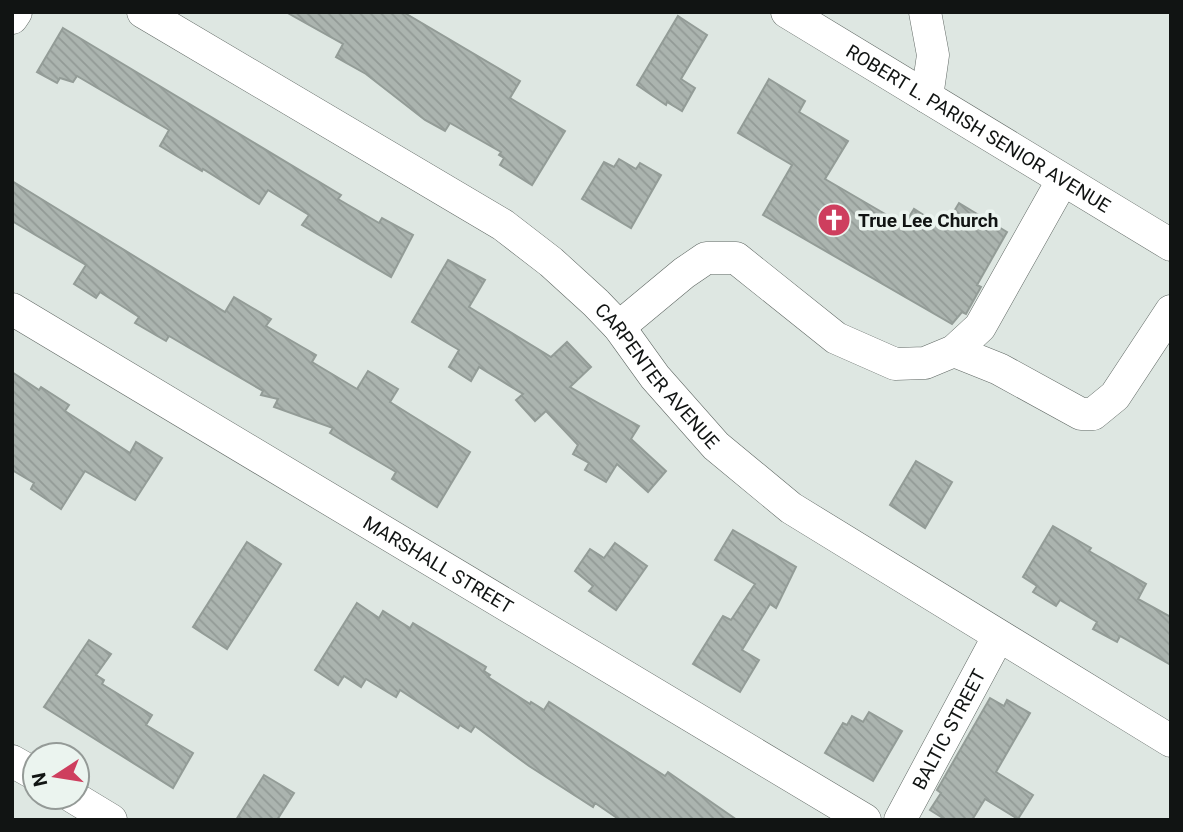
<svg xmlns="http://www.w3.org/2000/svg" width="1183" height="832" font-family="Roboto,sans-serif">
<style>
.building{fill:url(#building-back-hatch);stroke:#939c97;stroke-width:2}
.lines{fill:none;stroke-linecap:round;stroke-linejoin:round}
.minor-casing{stroke:#606864;stroke-width:33}
.minor{stroke:#fff;stroke-width:32}
.labels{text-anchor:middle;dominant-baseline:central;stroke-width:7;stroke-linejoin:round;paint-order:stroke}
.street-label{font-size:19px;fill:#111413;stroke:#ebf4ef}
.poi-label{font-size:19px;font-weight:bold;fill:#111413;stroke:#ebf4ef;text-anchor:start}
</style>
<defs>
<pattern id="building-back-hatch" width="6" height="6" patternUnits="userSpaceOnUse" patternTransform="scale(1.75)"><rect width="6" height="6" fill="#abb4af"/><path d="M-1 5l2 2M0 0l6 6M5-1l2 2" fill="none" stroke="#929a96"/></pattern>
</defs>
<rect width="100%" height="100%" fill="#dee7e2"/>
<g class="building">
<polygon points="286,12 403,12 520,81 510,98 565,131 532,185 500,165 504,158 499,155 501,152 450,123 445,131 425,120 366,74 336,57 343,44"/>
<polygon points="678,16 707,35 681,79 695,88 682,111 667,102 666,105 637,85"/>
<polygon points="63,28 341,195 338,199 379,223 382,218 413,235 391,277 302,225 309,215 268,190 259,204 203,169 202,171 160,146 169,130 77,76 73,82 60,78 57,83 37,72"/>
<polygon points="769,79 805,101 799,112 848,141 825,179 904,225 914,209 944,228 959,203 1007,232 977,285 981,287 966,314 962,312 952,324 763,215 792,165 738,133"/>
<polygon points="619,159 636,169 640,163 661,175 631,228 582,199 604,162 614,167"/>
<polygon points="12,181 225,312 234,297 271,319 266,326 316,355 312,362 357,389 368,371 398,389 390,402 470,452 437,507 392,479 396,472 330,433 333,428 274,407 278,399 261,395 263,391 169,336 166,341 135,323 139,317 100,292 96,298 74,284 86,265 12,221"/>
<polygon points="448,260 485,280 469,307 551,357 567,342 591,367 570,387 639,426 631,439 666,471 648,492 617,464 606,482 585,470 589,463 573,454 578,445 546,411 535,421 516,400 523,394 479,367 471,381 449,367 459,350 412,322"/>
<polygon points="12,372 39,390 41,387 69,405 65,411 130,453 136,442 162,458 135,500 85,471 61,509 31,489 34,483 12,470"/>
<polygon points="916,461 952,482 925,528 890,505"/>
<polygon points="1053,526 1091,548 1089,551 1146,584 1138,599 1171,617 1171,665 1120,636 1117,642 1093,629 1097,622 1060,600 1056,606 1033,592 1037,586 1023,577"/>
<polygon points="733,530 796,567 776,608 770,604 742,650 759,660 740,692 693,664 723,616 731,620 755,584 715,560"/>
<polygon points="247,542 281,564 227,649 193,627"/>
<polygon points="615,543 647,566 616,610 589,591 593,586 575,571 590,549 604,558"/>
<polygon points="357,603 379,618 383,611 410,628 413,623 486,667 484,671 490,675 488,677 530,704 531,702 544,710 549,702 665,776 668,772 737,820 620,820 595,803 593,807 529,766 475,726 471,732 460,725 458,728 400,690 396,697 366,679 361,687 344,676 338,685 315,670"/>
<polygon points="89,640 111,654 96,675 104,680 102,684 152,715 146,725 193,753 173,788 44,707"/>
<polygon points="990,698 1004,706 1007,700 1030,713 996,772 1033,795 1018,819 985,799 972,820 946,820 930,810 941,793 937,790"/>
<polygon points="869,712 902,731 873,781 825,753 843,723 847,725 852,716 863,722"/>
<polygon points="264,775 294,793 277,820 236,820"/>
</g>
<g class="lines">
<defs>
<g id="minor">
<path id="s1" d="M143,12L503,225L551,262L596,303L619,327L655,377L716,446L791,508L1171,741"/>
<path id="s2" d="M787,12L1171,245"/>
<polyline points="925,12 933,55 927,97"/>
<polyline points="12,18 16,12"/>
<path id="s3" d="M12,309L865,820"/>
<polyline points="619,327 684,273 706,258 736,258 836,338 895,364 925,363 954,351 980,327 1062,181"/>
<polyline points="954,351 999,369 1081,414 1093,414 1115,396 1171,311"/>
<polyline points="12,761 35,774"/>
<polyline points="73,797 111,820"/>
<path id="s4" d="M900,820L998,637"/>
</g>
</defs>
<use href="#minor" class="minor-casing"/>
<use href="#minor" class="minor"/>
</g>
<defs>
<symbol id="church-disc" viewBox="-11 -11 22 22"><circle r="9.5" fill="#ce3e5e" stroke="#ebf4ef"/><path d="M-1.2-6h2.4v3.5h3.3v2.4h-3.3V6h-2.4V-.1h-3.3v-2.4h3.3Z" fill="#fff"/></symbol>
</defs>
<g fill-rule="evenodd">
<use href="#church-disc" x="815" y="201" width="38" height="38"/>
</g>
<g class="labels">
<g class="street-label">
<text stroke="none"><textPath href="#s2" startOffset="224">ROBERT L. PARISH SENIOR AVENUE</textPath></text>
<text stroke="none"><textPath href="#s1" startOffset="635">CARPENTER AVENUE</textPath></text>
<text stroke="none"><textPath href="#s3" startOffset="497">MARSHALL STREET</textPath></text>
<text stroke="none"><textPath href="#s4" startOffset="103">BALTIC STREET</textPath></text>
</g>
<g class="poi-label">
<text x="858" y="220">True Lee Church</text>
</g>
</g>
<rect width="1183" height="832" fill="none" stroke="#111413" stroke-width="28"/>
<g transform="translate(56 776) rotate(258)"><circle r="33" fill="#ebf4ef" stroke="#949a97" stroke-width="2"/>
<path d="M0-5L12 26L0 18L-12 26Z" fill="#ce3e5e"/>
<text y="-10" font-size="19" font-weight="bold" text-anchor="middle" fill="#111413">N</text>
</g>
</svg>
